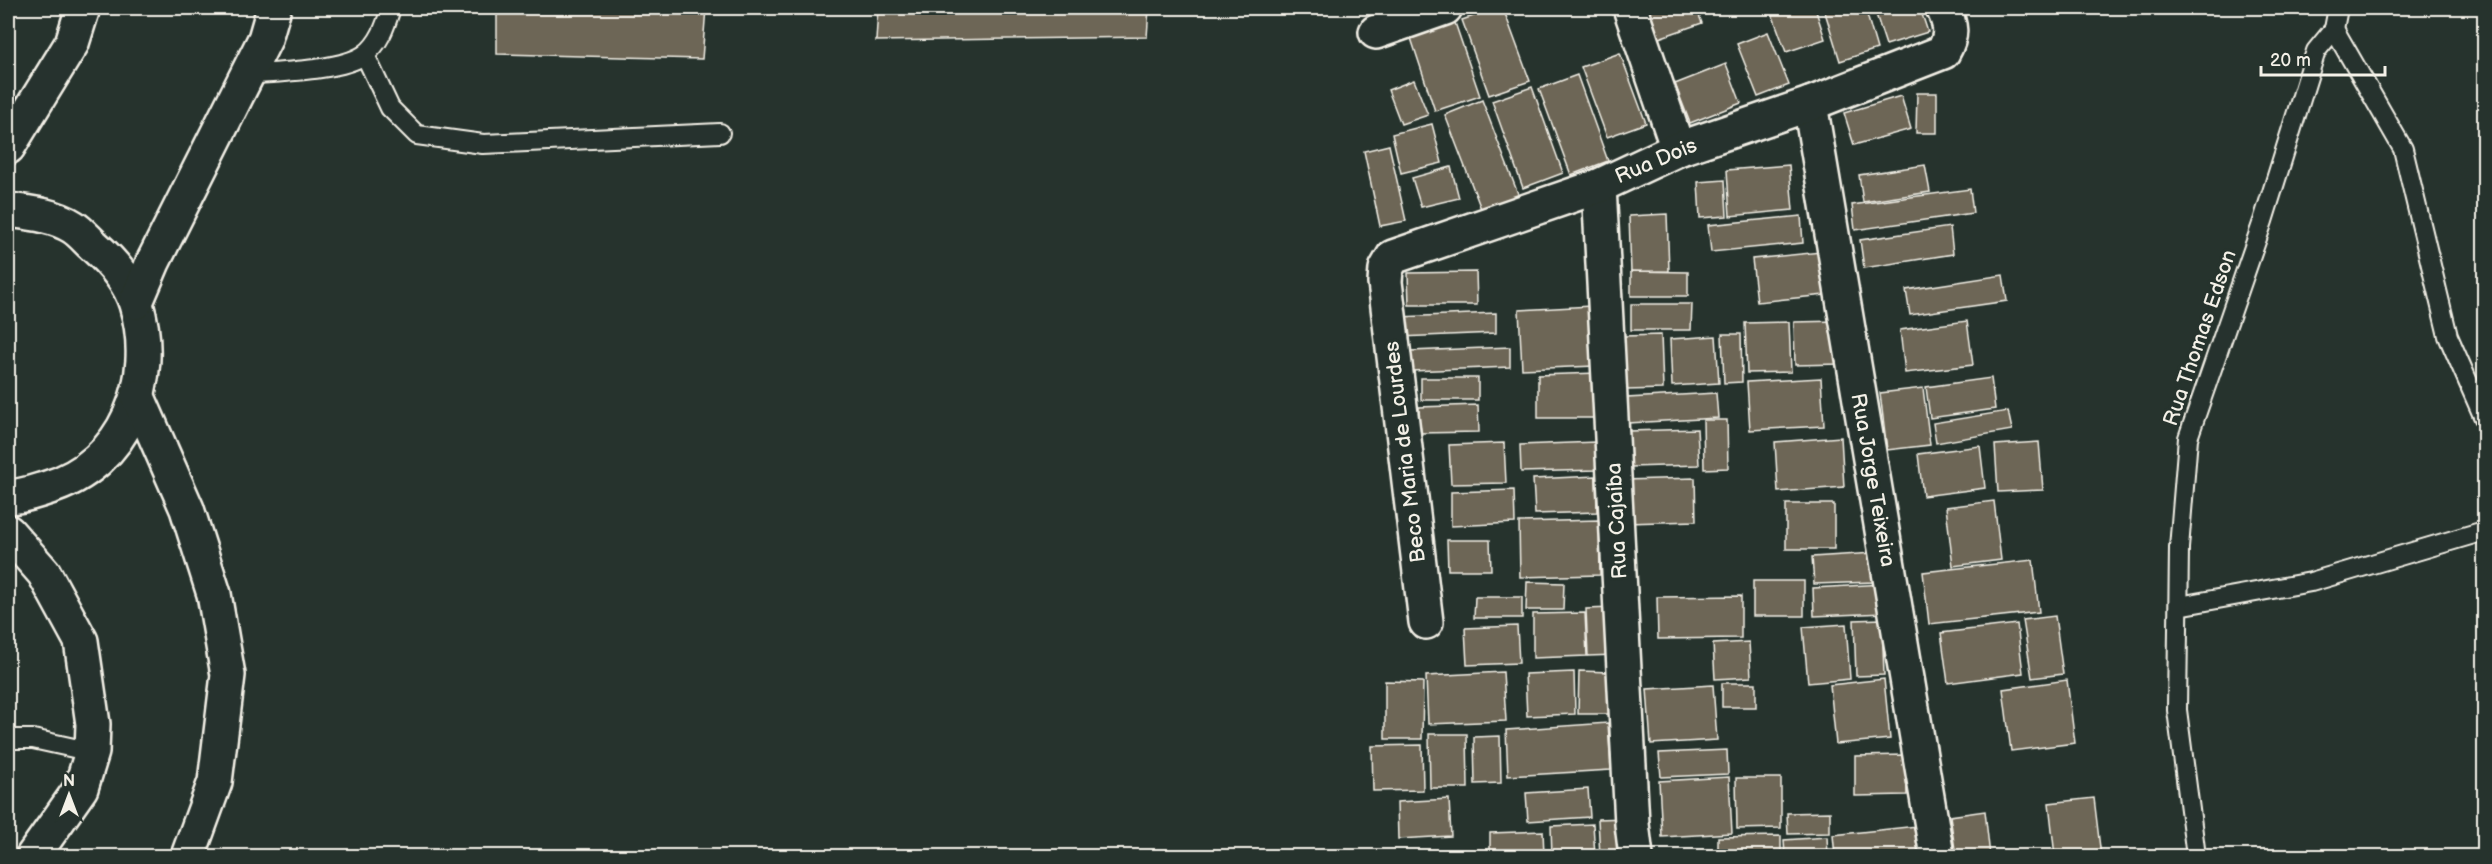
<svg xmlns="http://www.w3.org/2000/svg" width="2492" height="864" font-family="'Balsamiq Sans',sans-serif">
<style>
.building{fill:#6d6656;stroke:#f4f1e8;stroke-width:1.5}
.lines{fill:none;stroke-linecap:round;stroke-linejoin:round}
.service-casing{stroke:#f4f1e8;stroke-width:22}
.minor-casing{stroke:#f4f1e8;stroke-width:38}
.service{stroke:#26332d;stroke-width:18}
.minor{stroke:#26332d;stroke-width:33}
.labels{text-anchor:middle;dominant-baseline:central;stroke-width:6;stroke-linejoin:round;paint-order:stroke}
.street-label{font-size:21px;fill:#f4f1e8;stroke:#26332d}
</style>
<rect width="100%" height="100%" fill="#26332d"/>
<filter id="ink" filterUnits="userSpaceOnUse"><feTurbulence type="fractalNoise" baseFrequency=".0167" numOctaves="2"/><feDisplacementMap in="SourceGraphic" scale="12" xChannelSelector="R" yChannelSelector="G"/><feConvolveMatrix kernelMatrix="1 2 1 2 8 2 1 2 1" color-interpolation-filters="sRGB"/></filter>
<g filter="url(#ink)">
<g class="building">
<polygon points="497,8 706,8 702,59 497,54"/>
<polygon points="878,8 1149,8 1147,37 876,41"/>
<polygon points="1497,8 1503,8 1530,81 1489,95 1462,20"/>
<polygon points="1646,8 1696,8 1702,23 1656,39"/>
<polygon points="1770,8 1815,8 1825,39 1786,52"/>
<polygon points="1828,8 1865,8 1877,49 1840,61 1824,9"/>
<polygon points="1874,8 1920,8 1928,32 1886,45"/>
<polygon points="1451,11 1480,96 1435,111 1407,26"/>
<polygon points="1768,32 1789,85 1758,97 1737,44"/>
<polygon points="1620,53 1646,123 1607,137 1581,67"/>
<polygon points="1726,64 1741,103 1690,123 1675,84"/>
<polygon points="1577,75 1608,161 1571,175 1539,89"/>
<polygon points="1414,80 1428,115 1401,124 1388,90"/>
<polygon points="1532,87 1563,173 1523,188 1492,101"/>
<polygon points="1917,93 1937,93 1937,133 1916,133"/>
<polygon points="1901,96 1911,129 1854,145 1844,113"/>
<polygon points="1482,100 1520,199 1483,214 1445,115"/>
<polygon points="1432,124 1442,163 1401,173 1392,134"/>
<polygon points="1389,145 1406,221 1380,226 1364,151"/>
<polygon points="1789,165 1793,210 1730,216 1727,170"/>
<polygon points="1925,165 1930,192 1863,202 1859,175"/>
<polygon points="1451,167 1459,198 1421,207 1412,178"/>
<polygon points="1725,180 1727,216 1700,218 1698,182"/>
<polygon points="1970,189 1973,213 1855,230 1852,205"/>
<polygon points="1667,214 1669,271 1631,272 1629,216"/>
<polygon points="1801,216 1803,243 1711,252 1708,225"/>
<polygon points="1950,227 1953,254 1864,268 1860,240"/>
<polygon points="1821,252 1825,295 1757,302 1752,259"/>
<polygon points="1631,271 1688,272 1688,296 1631,296"/>
<polygon points="1476,272 1477,305 1409,305 1408,273"/>
<polygon points="2003,275 2007,301 1910,315 1906,290"/>
<polygon points="1631,304 1692,304 1691,330 1631,330"/>
<polygon points="1591,306 1595,366 1522,369 1519,310"/>
<polygon points="1496,313 1496,333 1400,337 1399,317"/>
<polygon points="1840,321 1841,364 1795,365 1794,322"/>
<polygon points="1967,321 1973,365 1905,373 1900,330"/>
<polygon points="1789,322 1791,372 1747,373 1745,323"/>
<polygon points="1722,334 1741,334 1742,382 1724,383"/>
<polygon points="1661,335 1663,389 1626,390 1624,336"/>
<polygon points="1716,336 1719,383 1672,386 1670,339"/>
<polygon points="1510,347 1510,367 1411,371 1410,351"/>
<polygon points="1598,373 1599,418 1538,418 1538,375"/>
<rect x="1421" y="378" width="57" height="22"/>
<polygon points="1821,378 1824,426 1750,430 1747,382"/>
<polygon points="1991,378 1995,409 1930,418 1926,387"/>
<polygon points="1923,388 1930,445 1887,450 1880,393"/>
<polygon points="1716,393 1718,418 1628,423 1627,398"/>
<polygon points="1478,405 1479,432 1419,433 1419,407"/>
<polygon points="2008,411 2012,430 1936,443 1933,423"/>
<polygon points="1703,420 1727,420 1728,468 1704,469"/>
<polygon points="1697,429 1699,465 1630,467 1629,431"/>
<polygon points="1841,437 1844,487 1778,492 1775,442"/>
<polygon points="1596,442 1597,470 1521,472 1520,445"/>
<polygon points="2039,442 2043,490 1998,492 1995,445"/>
<polygon points="1504,443 1506,483 1451,484 1449,445"/>
<polygon points="1980,446 1985,488 1923,496 1918,454"/>
<polygon points="1596,476 1597,512 1535,514 1533,479"/>
<polygon points="1695,478 1696,521 1626,523 1624,480"/>
<polygon points="1514,490 1515,523 1451,526 1451,492"/>
<polygon points="1994,501 2001,560 1953,566 1946,507"/>
<rect x="1786" y="504" width="48" height="45"/>
<polygon points="1599,520 1600,575 1520,577 1519,522"/>
<polygon points="1447,540 1490,540 1491,570 1448,570"/>
<polygon points="1874,553 1875,582 1814,584 1812,557"/>
<polygon points="2033,560 2039,612 1929,624 1923,572"/>
<rect x="1753" y="581" width="51" height="35"/>
<polygon points="1527,582 1564,583 1563,610 1526,610"/>
<polygon points="1884,584 1885,613 1814,616 1813,588"/>
<polygon points="1741,596 1741,638 1658,639 1657,597"/>
<polygon points="1475,597 1522,597 1522,618 1474,618"/>
<polygon points="1613,608 1615,655 1588,656 1586,609"/>
<polygon points="1585,613 1587,656 1533,658 1533,614"/>
<polygon points="2055,616 2063,674 2032,678 2023,620"/>
<polygon points="1882,619 1884,675 1856,676 1854,620"/>
<polygon points="1846,624 1850,679 1808,683 1803,627"/>
<polygon points="2017,624 2023,673 1948,683 1941,633"/>
<polygon points="1517,626 1519,663 1467,665 1465,628"/>
<polygon points="1749,642 1751,677 1715,679 1713,644"/>
<polygon points="1579,671 1610,672 1609,714 1578,714"/>
<polygon points="1503,672 1506,721 1428,724 1426,676"/>
<polygon points="1574,672 1575,714 1527,716 1525,674"/>
<polygon points="1884,679 1890,739 1836,744 1830,685"/>
<polygon points="2067,680 2075,743 2011,751 2003,689"/>
<polygon points="1385,681 1423,682 1422,739 1385,739"/>
<rect x="1722" y="683" width="34" height="24"/>
<polygon points="1713,685 1717,740 1651,744 1647,689"/>
<polygon points="1608,723 1611,770 1508,776 1506,730"/>
<polygon points="1429,734 1467,734 1468,788 1430,788"/>
<polygon points="1500,736 1501,783 1475,784 1474,737"/>
<polygon points="1422,745 1423,790 1373,791 1372,746"/>
<polygon points="1727,750 1728,774 1661,777 1659,753"/>
<polygon points="1906,755 1907,795 1855,796 1855,756"/>
<polygon points="1729,777 1732,833 1662,837 1659,781"/>
<polygon points="1736,778 1781,778 1781,828 1737,829"/>
<polygon points="1588,789 1590,817 1528,821 1526,793"/>
<polygon points="2094,798 2101,856 2055,856 2049,803"/>
<polygon points="1449,799 1451,836 1398,839 1397,802"/>
<polygon points="1985,811 1990,856 1956,856 1950,816"/>
<polygon points="1830,812 1830,833 1788,834 1787,813"/>
<polygon points="1627,818 1629,856 1600,856 1598,819"/>
<polygon points="1593,824 1595,856 1552,856 1551,826"/>
<polygon points="1917,826 1921,856 1835,856 1833,835"/>
<polygon points="1543,831 1544,856 1490,856 1490,833"/>
<polygon points="1781,836 1781,856 1718,856 1718,837"/>
<polygon points="1827,837 1828,856 1785,856 1784,840"/>
</g>
<g class="lines">
<defs>
<g id="service">
<polyline points="2334,29 2403,149 2448,336 2484,418"/>
<polyline points="365,55 390,108 417,135 483,144 720,133"/>
<path d="M246,75C276,72 340,71 364,55C380,44 386,24 391,8"/>
<polyline points="2179,606 2311,582 2484,531"/>
<polyline points="8,739 33,739 92,752"/>
<polyline points="2196,856 2177,710 2179,548 2188,438 2263,221 2316,51 2334,29 2338,8"/>
</g>
<g id="minor">
<polyline points="1630,8 1678,149"/>
<polyline points="1376,32 1445,8"/>
<polyline points="1810,104 1937,856"/>
<polyline points="8,147 72,43 83,8"/>
<polyline points="1599,186 1632,824 1636,856"/>
<path d="M8,210C30,213 54,215 73,227C81,232 87,240 94,246C111,261 129,281 136,304C159,379 126,465 47,488C34,492 21,497 8,497"/>
<polyline points="136,302 153,262 265,39 274,8"/>
<polyline points="138,397 187,509 214,594 228,675 215,782 188,856"/>
<polyline points="8,532 44,573 81,641 93,724 92,752 81,788 33,856"/>
<path d="M1426,622L1385,282L1386,269L1393,257L1599,186L1678,149L1810,104L1943,52C1953,35 1951,25 1943,8"/>
</g>
</defs>
<use href="#service" class="service-casing"/>
<use href="#minor" class="minor-casing"/>
<use href="#service" class="service"/>
<use href="#minor" class="minor"/>
</g>
</g>
<g class="labels">
<g class="street-label">
<text transform="translate(1656 161) rotate(-23)">Rua Dois</text>
<text transform="translate(2200 338) rotate(-71)">Rua Thomas Edson</text>
<text transform="translate(1405 452) rotate(-97)">Beco Maria de Lourdes</text>
<text transform="translate(1873 480) rotate(80)">Rua Jorge Teixeira</text>
<text transform="translate(1617 521) rotate(-93)">Rua Cajaíba</text>
</g>
</g>
<rect width="2492" height="864" fill="none" stroke="#26332d" stroke-width="30"/>
<rect x="15" y="15" width="2462" height="834" fill="none" stroke="#f4f1e8" stroke-width="2" filter="url(#ink)"/>
<g transform="translate(69 795)" stroke="#26332d" stroke-width="4.5" paint-order="stroke">
<path d="M0-4.5L10 22L0 15L-10 22Z" fill="#f4f1e8"/>
<text y="-9" font-size="16" font-weight="bold" text-anchor="middle" fill="#f4f1e8">N</text>
</g>
<path d="M2261 66v9h124v-9" fill="none" stroke="#f4f1e8" stroke-width="3"/>
<text x="2270" y="66" font-size="18" fill="#f4f1e8" stroke="#26332d" stroke-width="4.5" paint-order="stroke">20 m</text>
</svg>
